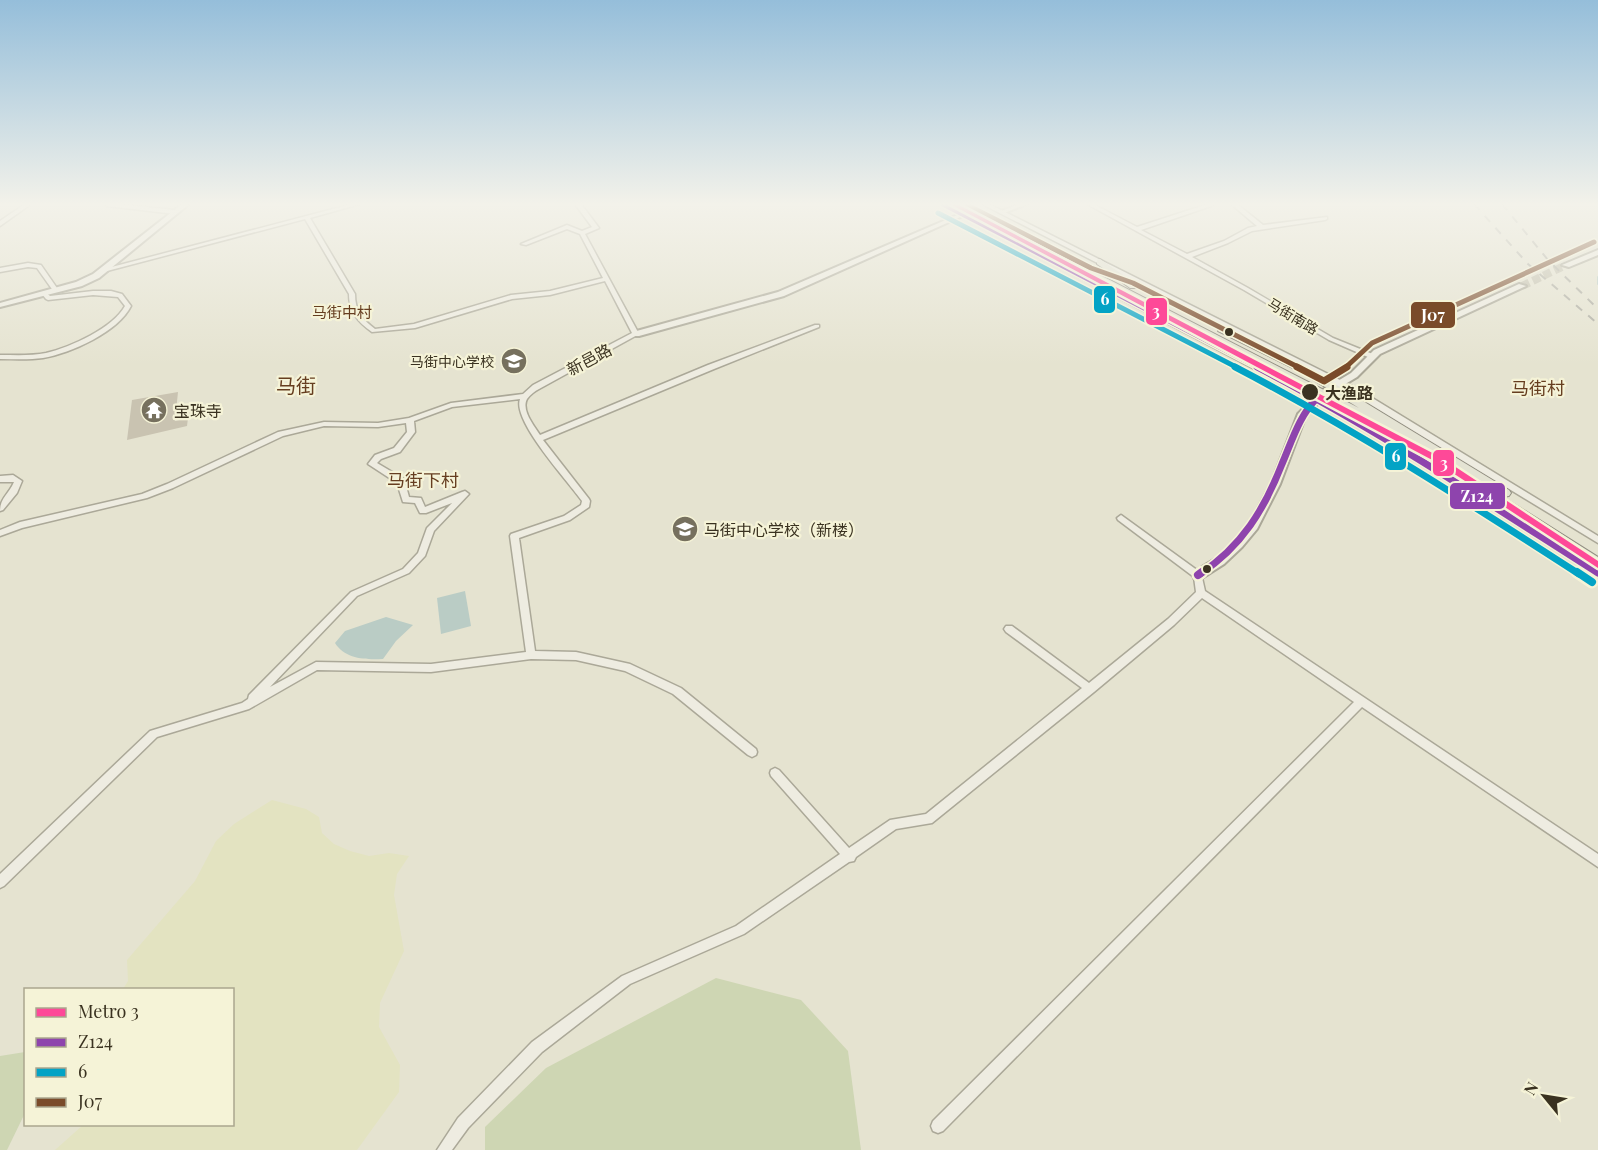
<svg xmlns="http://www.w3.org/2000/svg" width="1598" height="1150" font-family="'Playfair Display','Noto Sans SC',serif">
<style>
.farmland{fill:#e3e3c1}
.green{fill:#ced6b3}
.water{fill:#baccc5}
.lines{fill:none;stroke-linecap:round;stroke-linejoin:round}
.stream{stroke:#baccc5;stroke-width:2}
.building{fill:#c9c3b1}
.tertiary-tunnel{stroke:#c3c0ad;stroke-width:8;stroke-dasharray:8 4;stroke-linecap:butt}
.minor-casing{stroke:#aba898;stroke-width:3}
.tertiary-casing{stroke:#aba898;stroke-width:4}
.primary-casing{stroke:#908d80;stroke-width:2}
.minor{fill:#eeece1;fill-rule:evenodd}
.tertiary{fill:#eeece1;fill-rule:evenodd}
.primary{fill:#e4e3d3;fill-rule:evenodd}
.rail{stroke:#adaca1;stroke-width:2;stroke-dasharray:8 8;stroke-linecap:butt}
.bus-1-far2-casing{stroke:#f5f3d7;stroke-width:8}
.bus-1-far1-casing{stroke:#f5f3d7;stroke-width:10}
.bus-1-casing{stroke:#f5f3d7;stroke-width:13}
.bus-2-far2-casing{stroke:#f5f3d7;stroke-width:8}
.bus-2-far1-casing{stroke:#f5f3d7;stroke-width:10}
.bus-2-casing{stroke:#f5f3d7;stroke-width:13}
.bus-3-far1-casing{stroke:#f5f3d7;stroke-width:8}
.bus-3-casing{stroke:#f5f3d7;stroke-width:10}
.bus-1-far2{stroke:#8e44ad;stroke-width:5}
.bus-1-far1{stroke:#8e44ad;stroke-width:7}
.bus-1{stroke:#8e44ad;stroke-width:8}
.bus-2-far2{stroke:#03a3c5;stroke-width:5}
.bus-2-far1{stroke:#03a3c5;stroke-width:7}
.bus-2{stroke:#03a3c5;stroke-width:8}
.bus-3-far1{stroke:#7a4b2a;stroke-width:5}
.bus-3{stroke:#7a4b2a;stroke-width:7}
.metro-1-casing{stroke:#f5f3d7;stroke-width:5}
.metro-1{fill:#fe4998;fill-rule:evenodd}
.bus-dot{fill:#3a3220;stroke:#f5f3d7;stroke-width:2}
.labels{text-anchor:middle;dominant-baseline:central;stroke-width:4.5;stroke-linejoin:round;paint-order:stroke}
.far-street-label{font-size:14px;fill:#3a3220;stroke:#f5f3d7}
.far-poi-label{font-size:14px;fill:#3a3220;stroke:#f5f3d7;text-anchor:end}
.far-neighbourhood-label{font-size:15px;fill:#663e20;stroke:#f5f3d7}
.street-label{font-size:16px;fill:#3a3220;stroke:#f5f3d7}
.stop-label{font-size:16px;font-weight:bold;fill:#3a3220;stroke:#f5f3d7;text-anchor:start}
.poi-label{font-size:16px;fill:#3a3220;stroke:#f5f3d7;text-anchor:start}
.neighbourhood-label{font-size:18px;fill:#663e20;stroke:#f5f3d7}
.quarter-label{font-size:20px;fill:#663e20;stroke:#f5f3d7}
.line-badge{stroke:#f5f3d7;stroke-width:2}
.badge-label{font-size:16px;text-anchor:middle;font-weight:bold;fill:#fff}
</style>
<rect width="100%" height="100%" fill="#e5e3d0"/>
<polygon class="farmland" points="272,800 306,809 319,817 322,833 334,844 350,851 369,856 389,853 409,856 397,874 394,895 404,951 380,1003 379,1027 400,1065 399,1092 357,1150 55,1150 83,1125 232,1124 232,990 123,989 128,981 127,960 195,881 216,841 234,824"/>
<g class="green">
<polygon points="716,978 801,1000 848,1051 861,1150 485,1150 485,1127 546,1068"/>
<polygon points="25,1052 25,1113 7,1150 0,1150 0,1056"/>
</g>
<g class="water">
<polygon points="465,591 471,626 441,634 437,598"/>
<path d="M386,617L413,625L396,641L383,659C366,660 345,659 335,643L345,631Z"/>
</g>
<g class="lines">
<polyline class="stream" points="1598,277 1598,284"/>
</g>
<polygon class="building" points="178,392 175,421 188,418 187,426 127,440 132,400"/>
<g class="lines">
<polyline class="tertiary-tunnel" points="1522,286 1566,265"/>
<defs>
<g id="minor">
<polygon points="25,204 31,204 0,226 0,221"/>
<polygon points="104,204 118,204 175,210 178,212 175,214 107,206"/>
<path d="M352,204H360L310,218L355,294C355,311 362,319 375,329L414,324L511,295L550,291L603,278L580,234L567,229L526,245L521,244L567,225L582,231L592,227L575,204H581L599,228L585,234L639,334L539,389C535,391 530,395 527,399C521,410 534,426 540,435L708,365L815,325H819V327L714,369L543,440L589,499L590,501L589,507L570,520L519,538L535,651L576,652L630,664L681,688L756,749L757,752L756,755L752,757L748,755L673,694L625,671L576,660L531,659L431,672L317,670L249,709L157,737L4,886L0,888V874L150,731L242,703L248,699L249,695L351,592L403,569L418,553L427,528L452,503L426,513H420L415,503L403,502L397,483L368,464L375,455L394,448L407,432L406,423L378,427L324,426L283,436L173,488L147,498L22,528L0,536V530L20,522L142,494L167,484L278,432L324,422L378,423L409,418L451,403L523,394L533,385L632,333L605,281L550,295L512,299L415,328L372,332C358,322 349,312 349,294L305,219L107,271L104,269ZM520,399C512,421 568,481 582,501L581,505L564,516L511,534L510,536L526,652L431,664L316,662L270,687L357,596L409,573L425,556L434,531L469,494L465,491L462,492L425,507L421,498L409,497L404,479L377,463L381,459L400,452L415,432L414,421L452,407Z"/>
<polygon points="940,204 947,204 1320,396 1408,448 1598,569 1598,576 1402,452 1314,400"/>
<polygon points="982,204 989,204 1356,388 1598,536 1598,543 1350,392"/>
<polygon points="1087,204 1093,204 1137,227 1208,204 1215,204 1214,205 1141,230 1187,254 1224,241 1248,228 1257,226 1231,204 1237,204 1263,225 1327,217 1327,219 1325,220 1252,231 1228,243 1192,257 1248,288 1333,338 1375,355 1371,357 1368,357 1329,340 1244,290"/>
<polygon points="28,263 41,265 59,291 58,292 54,292 37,268 28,267 0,272 0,268"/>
<path d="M93,291H111L122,294L131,306C118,332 71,353 43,358C29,360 14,359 0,359V355C15,355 32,356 46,353C71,347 113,328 125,306L118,297L93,295L48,300L46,299L42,294L45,292L50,296Z"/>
<path d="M13,475L22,481L17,493L3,510L0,511C0,498 9,494 14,482H0V476Z"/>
<polygon points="1121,515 1201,573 1205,591 1598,854 1598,867 1362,707 943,1131 938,1133 933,1131 931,1126 933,1121 1354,702 1202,598 1174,625 1094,692 932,823 896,829 856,857 854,861 849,862 744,934 630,984 542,1052 468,1128 452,1150 437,1150 458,1118 532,1042 622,976 736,926 840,854 771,776 770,773 771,770 775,768 779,770 849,848 890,820 926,814 1082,688 1006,632 1004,629 1006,626 1012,626 1089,683 1168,619 1196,592 1194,577 1118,520 1117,518"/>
</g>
<g id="tertiary">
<polygon points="182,204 189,204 99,278 82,286 0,307 0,303 76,282 93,274"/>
<polygon points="1019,204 1027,204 1004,213 999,212"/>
<polygon points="962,213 967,214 784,296 639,336 633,336 632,334 633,332 778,292"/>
<polygon points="1598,250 1598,255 1569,267 1562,265"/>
<polygon points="1519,284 1526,286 1380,354 1357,377 1327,395 1306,415 1280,484 1257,529 1242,547 1224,564 1202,578 1194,578 1193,575 1194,572 1217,558 1235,542 1250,523 1271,484 1298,414 1321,391 1351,373 1374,350"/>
</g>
<g id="primary">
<polygon points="952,204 962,204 1359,408 1299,371 1218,331 1219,329 1227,329 1307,367 1509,490 1511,493 1509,496 1503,497 1598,557 1598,568 1391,437 1320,395"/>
<polygon points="1100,259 1136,284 1136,288 1130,288 1097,264 1097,260"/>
</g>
</defs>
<use href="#minor" class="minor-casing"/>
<use href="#tertiary" class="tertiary-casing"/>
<use href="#primary" class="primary-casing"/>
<use href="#minor" class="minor"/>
<use href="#tertiary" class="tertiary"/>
<use href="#primary" class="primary"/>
<g class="rail">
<polyline points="1474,204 1528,264 1598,324"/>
<polyline points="1502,204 1548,260 1598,309"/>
</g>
<defs>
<polyline id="bus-1-far2" points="943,204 1260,368"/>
<g id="bus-1-far1">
<path d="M1257,367C1375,428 1486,502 1598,573"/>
<path d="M1200,574C1242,546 1264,510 1282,464C1292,441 1299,416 1317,398"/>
</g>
<polyline id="bus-1" points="1198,575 1202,572"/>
<polyline id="bus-2-far2" points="938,213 1238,368"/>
<path id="bus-2-far1" d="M1235,367C1354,429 1466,501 1579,574"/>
<polyline id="bus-2" points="1577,572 1592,582"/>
<g id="bus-3-far1">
<polyline points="965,204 1091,268 1133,283 1300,368"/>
<polyline points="1345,368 1372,343 1594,242"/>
</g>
<polyline id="bus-3" points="1297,367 1324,381 1347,367"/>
</defs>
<use href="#bus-1-far2" class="bus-1-far2-casing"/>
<use href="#bus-1-far1" class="bus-1-far1-casing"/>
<use href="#bus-1" class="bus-1-casing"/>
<use href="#bus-2-far2" class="bus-2-far2-casing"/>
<use href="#bus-2-far1" class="bus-2-far1-casing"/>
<use href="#bus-2" class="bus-2-casing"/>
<use href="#bus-3-far1" class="bus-3-far1-casing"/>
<use href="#bus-3" class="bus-3-casing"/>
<use href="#bus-1-far2" class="bus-1-far2"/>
<use href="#bus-1-far1" class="bus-1-far1"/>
<use href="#bus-1" class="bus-1"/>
<use href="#bus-2-far2" class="bus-2-far2"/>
<use href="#bus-2-far1" class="bus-2-far1"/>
<use href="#bus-2" class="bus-2"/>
<use href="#bus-3-far1" class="bus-3-far1"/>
<use href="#bus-3" class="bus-3"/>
<defs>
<polygon id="metro-1" points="950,204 957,204 1442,458 1598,561 1598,568 1436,462"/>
</defs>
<use href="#metro-1" class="metro-1-casing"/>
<use href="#metro-1" class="metro-1"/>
</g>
<linearGradient id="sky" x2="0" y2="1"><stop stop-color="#95beda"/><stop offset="0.56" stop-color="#f3f2ea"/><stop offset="1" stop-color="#f3f2ea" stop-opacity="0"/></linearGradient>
<rect width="1598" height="365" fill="url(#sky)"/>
<defs>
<symbol id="school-disc" viewBox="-11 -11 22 22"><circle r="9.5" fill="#76705e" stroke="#f5f3d7"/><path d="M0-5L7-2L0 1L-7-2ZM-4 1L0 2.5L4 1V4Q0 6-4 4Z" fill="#fff"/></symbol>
<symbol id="temple-disc" viewBox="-11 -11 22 22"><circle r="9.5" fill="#76705e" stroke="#f5f3d7"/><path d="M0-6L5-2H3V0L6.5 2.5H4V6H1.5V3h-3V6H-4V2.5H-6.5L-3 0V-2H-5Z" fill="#fff"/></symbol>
</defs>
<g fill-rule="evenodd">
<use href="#school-disc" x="499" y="346" width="30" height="30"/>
<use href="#temple-disc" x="139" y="395" width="30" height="30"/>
<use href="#school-disc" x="670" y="514" width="30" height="30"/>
</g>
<g class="bus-dot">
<circle cx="1229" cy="332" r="5"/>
<circle cx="1310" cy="392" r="9"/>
<circle cx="1207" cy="569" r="5"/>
</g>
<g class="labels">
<g class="far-street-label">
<text transform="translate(1293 316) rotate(31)">马街南路</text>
</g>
<g class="far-poi-label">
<text x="494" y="361">马街中心学校</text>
</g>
<g class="far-neighbourhood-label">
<text x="342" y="312">马街中村</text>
</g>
<g class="street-label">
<text transform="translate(589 359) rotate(-28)">新邑路</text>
</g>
<g class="stop-label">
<text x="1325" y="392">大渔路</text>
</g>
<g class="poi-label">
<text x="174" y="410">宝珠寺</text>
<text x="704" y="529">马街中心学校（新楼）</text>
</g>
<g class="neighbourhood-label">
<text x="1538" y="388">马街村</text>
<text x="423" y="480">马街下村</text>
</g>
<g class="quarter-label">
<text x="296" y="384">马街</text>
</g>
</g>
<g class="line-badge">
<rect x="1093" y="285" width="23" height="29" rx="6" fill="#03a3c5"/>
<rect x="1145" y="297" width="23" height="29" rx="6" fill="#fe4998"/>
<rect x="1410" y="301" width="46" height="28" rx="6" fill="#7a4b2a"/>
<rect x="1384" y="442" width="23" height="29" rx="6" fill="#03a3c5"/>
<rect x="1432" y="449" width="23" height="28" rx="6" fill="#fe4998"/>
<rect x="1449" y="482" width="57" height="28" rx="6" fill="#8e44ad"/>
</g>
<g class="badge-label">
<text x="1105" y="305">6</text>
<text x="1156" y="317">3</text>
<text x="1433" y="321">J07</text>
<text x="1396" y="462">6</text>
<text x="1444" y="469">3</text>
<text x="1477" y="502">Z124</text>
</g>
<rect x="24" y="988" width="210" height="138" fill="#f5f3d7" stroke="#aaa68e" stroke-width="1.5"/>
<rect x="36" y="1008" width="30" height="9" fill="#fe4998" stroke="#aaa68e" stroke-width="1.5"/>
<text x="78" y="1018" font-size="18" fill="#3a3220">Metro 3</text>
<rect x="36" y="1038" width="30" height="9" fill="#8e44ad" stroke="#aaa68e" stroke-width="1.5"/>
<text x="78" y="1048" font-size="18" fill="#3a3220">Z124</text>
<rect x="36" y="1068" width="30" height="9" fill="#03a3c5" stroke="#aaa68e" stroke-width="1.5"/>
<text x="78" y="1078" font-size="18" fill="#3a3220">6</text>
<rect x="36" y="1098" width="30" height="9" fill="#7a4b2a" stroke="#aaa68e" stroke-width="1.5"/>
<text x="78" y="1108" font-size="18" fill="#3a3220">J07</text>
<g transform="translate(1544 1096) rotate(300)" stroke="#f5f3d7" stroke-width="4.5" paint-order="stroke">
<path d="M0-4.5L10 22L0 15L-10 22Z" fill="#3a3220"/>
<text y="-9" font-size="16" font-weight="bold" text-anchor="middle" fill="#3a3220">N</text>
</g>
</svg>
